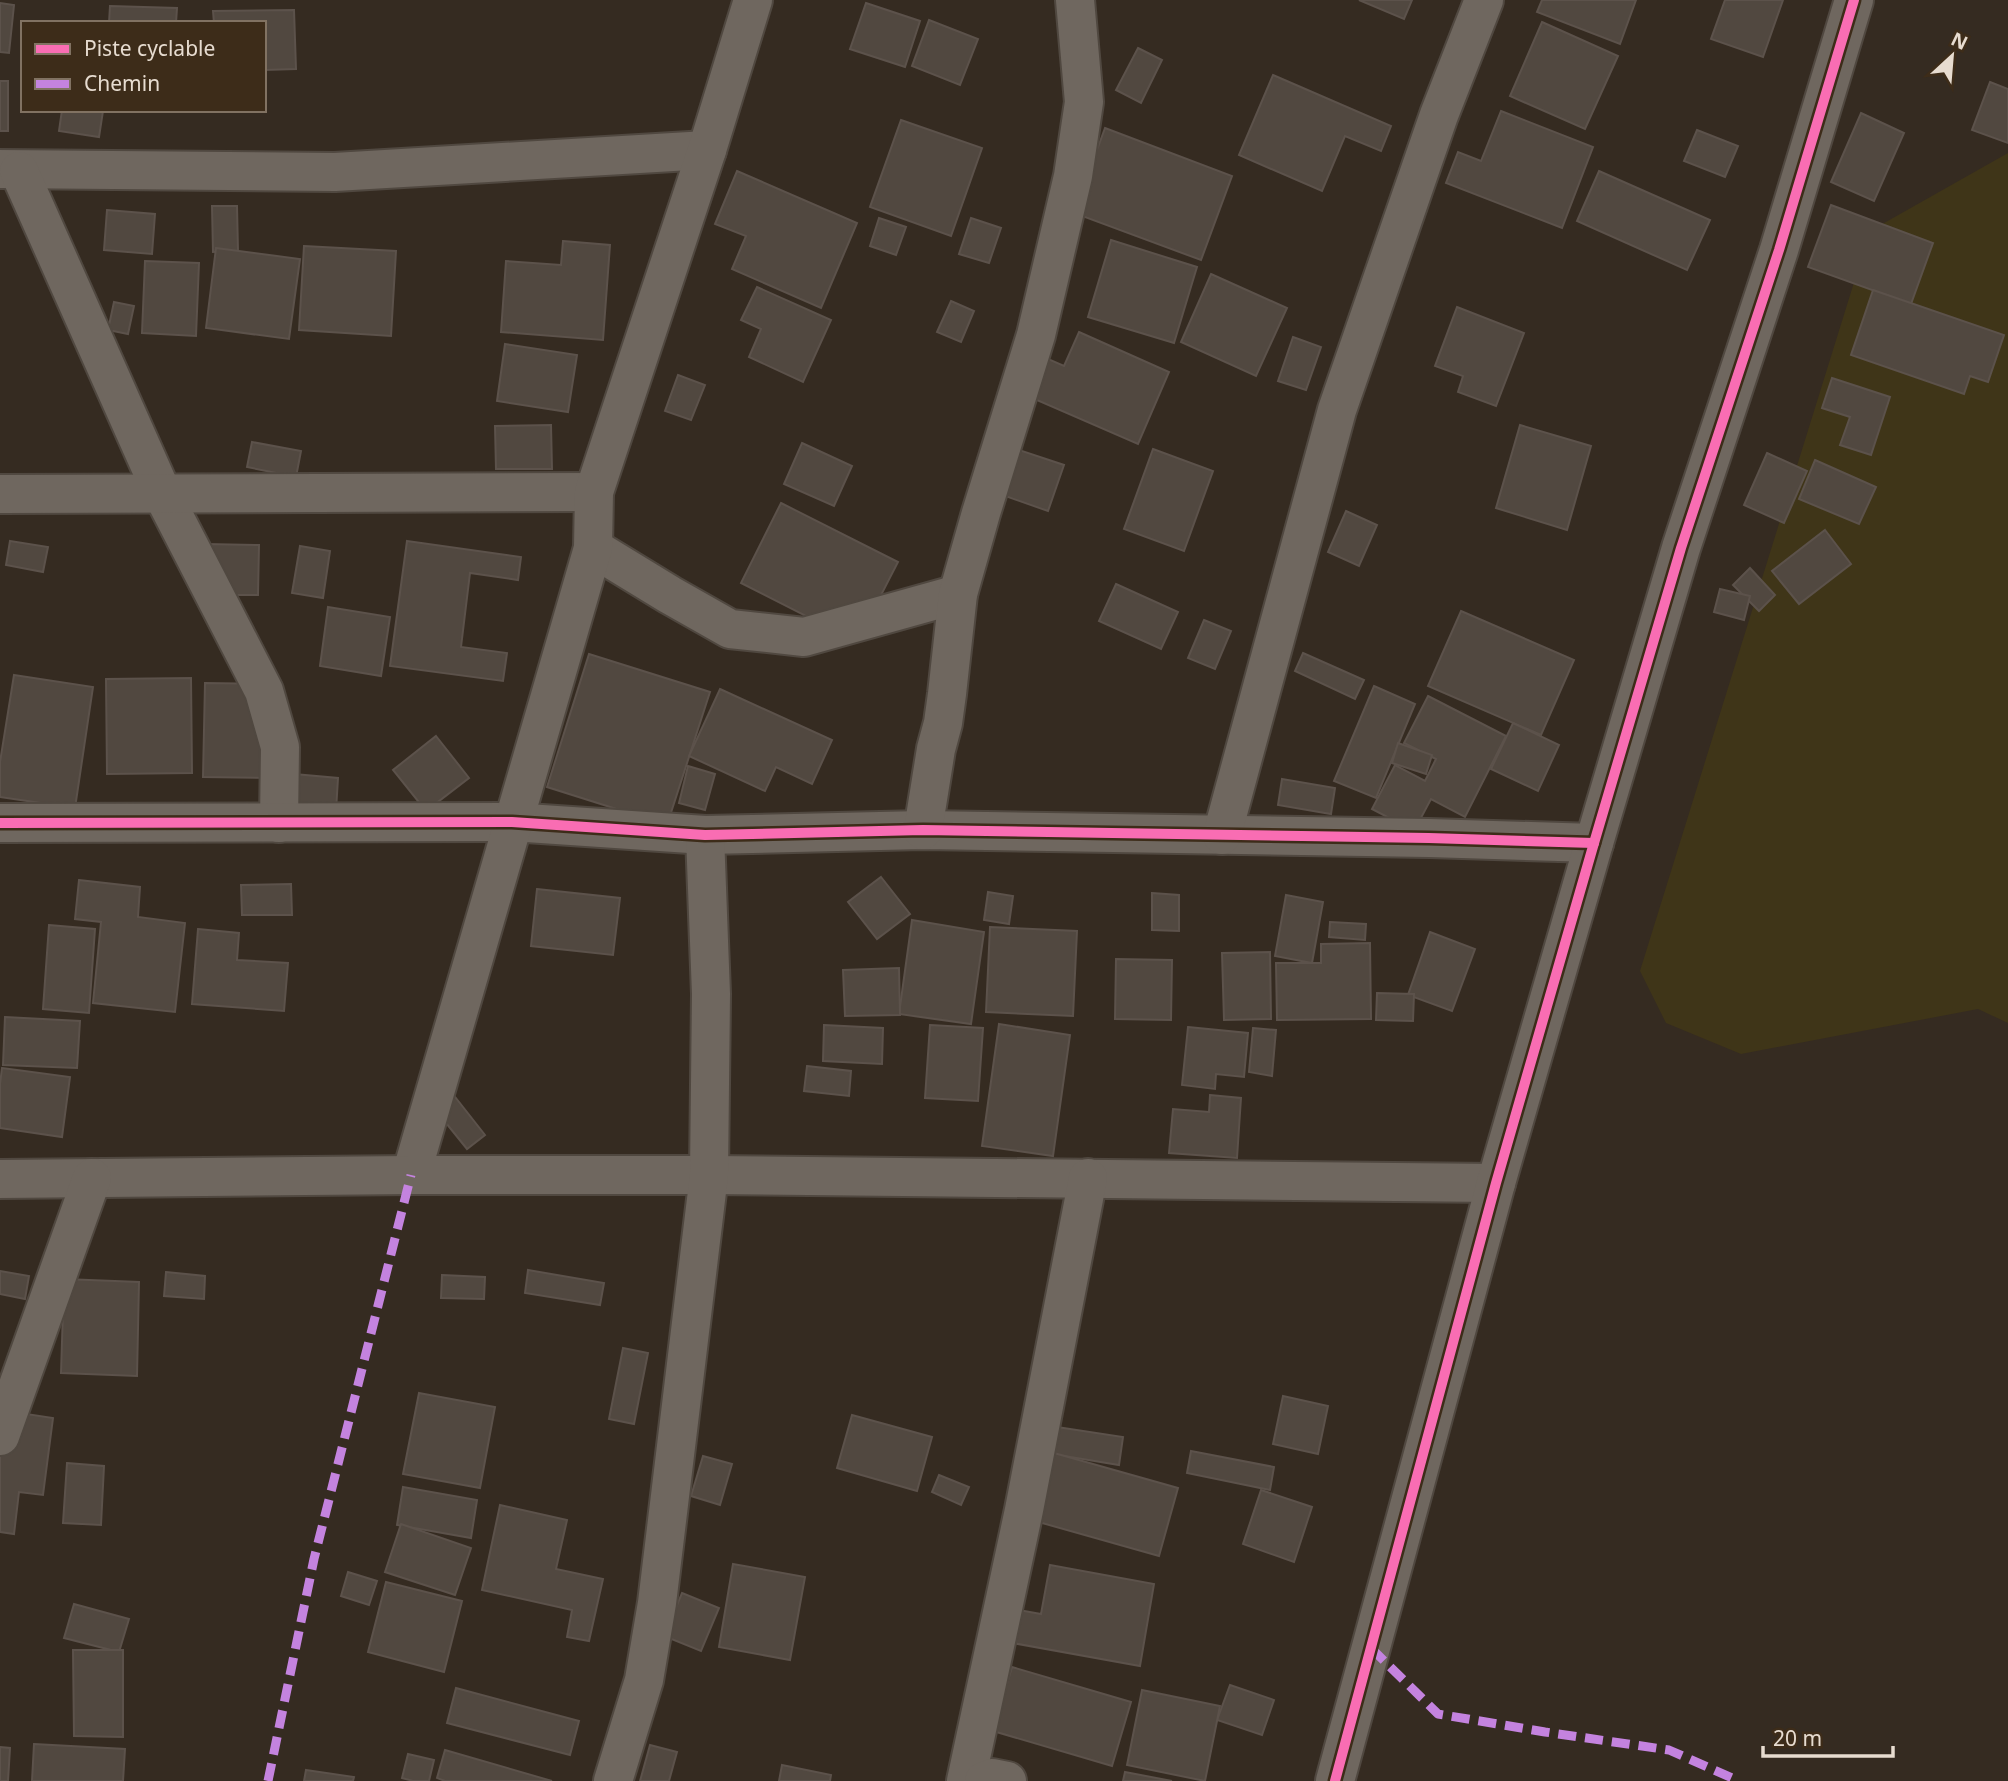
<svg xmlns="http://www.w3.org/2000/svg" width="2008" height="1781" font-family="'Noto Sans',sans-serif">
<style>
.sand{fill:#3f3518}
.building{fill:#514840;stroke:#5c524b;stroke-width:2}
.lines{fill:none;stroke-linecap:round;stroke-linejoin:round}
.minor-casing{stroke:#504840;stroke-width:42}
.minor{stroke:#6f675f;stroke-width:38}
.quiet{stroke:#c483df;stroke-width:9;stroke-dasharray:18 9;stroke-linecap:butt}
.cycleway-casing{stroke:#3d2c19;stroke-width:15}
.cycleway{stroke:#f96db3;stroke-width:10}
</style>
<rect width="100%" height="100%" fill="#352b21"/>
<polygon class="sand" points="2008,153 2008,1023 1978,1009 1741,1054 1666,1023 1640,971 1870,231"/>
<g class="building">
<polygon points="1359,0 1412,0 1404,19"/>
<polygon points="1542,0 1636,0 1620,44 1537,12"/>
<polygon points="1725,0 1783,0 1763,57 1711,39"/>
<polygon points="0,3 14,5 9,53 0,52"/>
<polygon points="866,3 920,21 905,67 850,49"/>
<polygon points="110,6 177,8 176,23 109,23"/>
<polygon points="294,10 296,69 264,70 264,23 214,23 213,11"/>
<polygon points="929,20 978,39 960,85 912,66"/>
<polygon points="1542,22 1618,56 1585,129 1510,96"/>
<polygon points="1138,48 1162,60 1141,103 1116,90"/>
<polygon points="1273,75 1391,126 1381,151 1345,136 1322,191 1239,155"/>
<rect x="0" y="81" width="8" height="50"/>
<polygon points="1990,82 2008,89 2008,143 1972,130"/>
<polygon points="62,110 103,111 99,137 59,131"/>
<polygon points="1501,111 1593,147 1562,228 1446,183 1458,152 1481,161"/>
<polygon points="1861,113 1904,133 1874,201 1831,182"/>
<polygon points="901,120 982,148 951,236 870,207"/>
<polygon points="1105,128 1232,176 1201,260 1074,213"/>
<polygon points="1697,130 1738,146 1725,177 1684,161"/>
<polygon points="737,171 857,223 821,308 732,269 746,236 715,224"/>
<polygon points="1599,171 1710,220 1687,270 1577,221"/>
<polygon points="1831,205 1933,243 1911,304 1808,267"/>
<polygon points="212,206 237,206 238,251 213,252"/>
<polygon points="107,210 155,214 152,254 104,250"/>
<polygon points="879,218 906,227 896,255 870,246"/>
<polygon points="971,218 1001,228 989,263 959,254"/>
<polygon points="1111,240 1197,267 1174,343 1088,317"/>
<polygon points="563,241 610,245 603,340 501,332 506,261 561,265"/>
<polygon points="304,246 396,251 391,336 299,330"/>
<polygon points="216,248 300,259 289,339 206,328"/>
<polygon points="145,261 199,263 196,336 142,333"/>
<polygon points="1211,274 1287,308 1256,376 1181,342"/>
<polygon points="757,287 831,320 803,382 749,357 761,329 741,320"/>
<polygon points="1873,290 2004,335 1988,382 1970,376 1964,394 1851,355"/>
<polygon points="951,301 974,311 961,342 937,332"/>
<polygon points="114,302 134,306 128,334 108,330"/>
<polygon points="1457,307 1524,333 1496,406 1458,392 1463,376 1435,366"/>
<polygon points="1079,332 1169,372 1138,444 1023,394 1039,355 1064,366"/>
<polygon points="1293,337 1321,347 1306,390 1278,381"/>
<polygon points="505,344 577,355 568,412 497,401"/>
<polygon points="678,375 705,385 691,420 665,411"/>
<polygon points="1832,378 1890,397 1871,455 1840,445 1850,417 1822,408"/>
<polygon points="551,425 552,469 496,469 495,426"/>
<polygon points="1520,425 1591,446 1567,530 1496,508"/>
<polygon points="252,442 301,451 296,477 247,467"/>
<polygon points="802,443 852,466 834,506 784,484"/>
<polygon points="1010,447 1064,465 1048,511 994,492"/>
<polygon points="1153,449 1213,471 1184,551 1124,529"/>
<polygon points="1767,453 1807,471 1784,523 1744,505"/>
<polygon points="1815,460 1876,487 1859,524 1799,499"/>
<polygon points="781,503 898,562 857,642 741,583"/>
<polygon points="1346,511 1377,525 1359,566 1328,552"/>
<polygon points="1825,530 1851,564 1799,604 1772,571"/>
<polygon points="10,541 48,547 43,572 6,565"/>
<polygon points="407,541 521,557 518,580 470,573 461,647 507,653 503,681 390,666"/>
<polygon points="206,544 259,545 258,595 206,595"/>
<polygon points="300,546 330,551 323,598 292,593"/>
<polygon points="1750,568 1775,595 1759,611 1733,585"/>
<polygon points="1116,584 1178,612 1161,649 1099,621"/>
<polygon points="1720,589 1750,596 1744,620 1714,612"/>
<polygon points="328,607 390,617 381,676 320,666"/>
<polygon points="1461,611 1574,660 1541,735 1428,686"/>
<polygon points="1204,620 1231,631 1215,669 1188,658"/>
<polygon points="1303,653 1364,680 1355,699 1295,671"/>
<polygon points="589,654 710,692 667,825 547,787"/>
<polygon points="14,675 93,687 75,808 0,797 0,762"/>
<polygon points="191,678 192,773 107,774 106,679"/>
<polygon points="205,683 274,684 272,778 203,777"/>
<polygon points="1374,686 1415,704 1376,798 1334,781"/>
<polygon points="720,689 832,740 812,784 776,767 765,791 689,756"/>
<polygon points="1428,696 1506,736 1465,817 1431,799 1414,831 1372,809 1395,765 1425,781 1436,759 1404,743"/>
<polygon points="1513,723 1559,745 1538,791 1491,769"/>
<polygon points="436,736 469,778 426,811 393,770"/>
<polygon points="1398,743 1432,755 1426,774 1392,763"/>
<polygon points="688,766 715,774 705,810 679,803"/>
<polygon points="294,774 338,778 336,811 292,807"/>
<polygon points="1282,779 1335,788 1331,814 1278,805"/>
<polygon points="881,877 910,914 877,939 848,902"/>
<polygon points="79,880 140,887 138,917 185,923 175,1012 93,1003 101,922 75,919"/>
<polygon points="291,884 292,915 242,915 241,885"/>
<polygon points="537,889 620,898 613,955 531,946"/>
<polygon points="988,892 1013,896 1009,924 984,920"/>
<polygon points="1152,893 1179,895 1179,931 1152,930"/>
<polygon points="1286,895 1323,902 1312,963 1275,956"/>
<polygon points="912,920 984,932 971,1024 899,1014"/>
<polygon points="1330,922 1366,924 1365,940 1329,937"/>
<polygon points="49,925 95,929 89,1013 43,1009"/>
<polygon points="990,927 1077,931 1073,1016 986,1012"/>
<polygon points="198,929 239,933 237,960 288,963 284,1011 192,1004"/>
<polygon points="1430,932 1475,949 1452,1011 1408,995"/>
<polygon points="1370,943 1371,1019 1277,1020 1276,963 1321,963 1321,944"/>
<polygon points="1270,952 1271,1019 1224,1020 1222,953"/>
<polygon points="1116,959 1172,960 1171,1020 1115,1019"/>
<polygon points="899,968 900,1015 845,1016 843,970"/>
<polygon points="1377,993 1414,994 1413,1021 1376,1020"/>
<polygon points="5,1017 80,1021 77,1068 3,1065"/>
<polygon points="999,1024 1070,1035 1053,1156 982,1146"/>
<polygon points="824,1025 883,1028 882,1064 823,1061"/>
<polygon points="930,1025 983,1028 978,1101 925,1098"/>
<polygon points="1188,1027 1248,1033 1244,1077 1216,1074 1215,1089 1182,1085"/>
<polygon points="1253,1028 1276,1030 1272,1076 1249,1072"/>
<polygon points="807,1066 851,1071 849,1096 804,1091"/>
<polygon points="2,1068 70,1077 62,1137 0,1128 0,1084"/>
<polygon points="452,1093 485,1135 467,1149 433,1107"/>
<polygon points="1210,1095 1241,1098 1237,1158 1169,1153 1173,1109 1209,1112"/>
<polygon points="528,1270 604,1283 600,1305 525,1293"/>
<polygon points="0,1271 29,1276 25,1299 0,1294"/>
<polygon points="166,1272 205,1276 204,1299 164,1296"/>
<polygon points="442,1275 485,1277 484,1299 441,1298"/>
<polygon points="64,1279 139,1282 137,1376 61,1373"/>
<polygon points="623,1348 648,1353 634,1424 609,1419"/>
<polygon points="419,1393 495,1407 480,1488 403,1474"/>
<polygon points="1283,1396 1328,1406 1318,1454 1273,1444"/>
<polygon points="0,1410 53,1418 43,1495 19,1492 14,1534 0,1532"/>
<polygon points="852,1415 932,1437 917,1491 837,1468"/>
<polygon points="1057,1427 1123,1437 1119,1465 1052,1454"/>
<polygon points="1191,1451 1274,1467 1270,1490 1187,1473"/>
<polygon points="1054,1453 1178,1488 1159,1556 1035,1521"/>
<polygon points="703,1456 732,1464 720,1505 691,1496"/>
<polygon points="67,1463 104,1466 101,1525 63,1523"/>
<polygon points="939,1475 969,1487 961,1505 932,1492"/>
<polygon points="403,1487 477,1500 471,1538 397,1525"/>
<polygon points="1261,1490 1312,1507 1294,1562 1243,1544"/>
<polygon points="500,1505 567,1520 556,1569 603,1579 589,1641 567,1637 572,1610 482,1590"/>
<polygon points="401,1524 471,1548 455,1595 385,1572"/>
<polygon points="733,1564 805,1577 790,1660 719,1647"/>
<polygon points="1050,1565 1154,1584 1140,1666 1007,1642 1013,1609 1041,1614"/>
<polygon points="348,1572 377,1581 369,1605 341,1596"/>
<polygon points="386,1582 462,1601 444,1672 368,1652"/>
<polygon points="682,1593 719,1608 701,1651 664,1636"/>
<polygon points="74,1604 129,1619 119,1652 64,1638"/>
<polygon points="73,1650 123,1650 123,1737 74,1736"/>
<polygon points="1012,1667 1131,1702 1112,1766 993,1731"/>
<polygon points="1230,1685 1274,1700 1262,1735 1217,1720"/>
<polygon points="456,1688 579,1721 570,1755 447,1723"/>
<polygon points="1142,1690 1220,1706 1205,1781 1127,1765"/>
<polygon points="34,1744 125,1749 123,1781 32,1781"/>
<polygon points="650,1745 677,1752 669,1781 640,1781"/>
<polygon points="0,1747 10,1748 8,1781 0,1781"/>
<polygon points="445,1750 552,1781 445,1781 437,1778"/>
<polygon points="408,1754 434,1760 429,1781 413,1781 402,1778"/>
<polygon points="782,1765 831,1775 830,1781 779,1781"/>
<polygon points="306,1770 354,1777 353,1781 304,1781"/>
<polygon points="1125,1772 1172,1781 1123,1781"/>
</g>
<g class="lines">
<defs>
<g id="minor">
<polyline points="0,169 335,172 707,150"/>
<polyline points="19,171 162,493 264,691 280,747 279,823"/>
<polyline points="0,494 594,492"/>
<polyline points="593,548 670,595 730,629 804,637 958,594"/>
<polyline points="0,823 512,822 705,835 923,830 1429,838 1594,843"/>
<polyline points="923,830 936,749 943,723 947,694 958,594 981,513 1036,335 1073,176 1084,102 1075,0"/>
<polyline points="1222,835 1337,410 1439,115 1484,0"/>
<polyline points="411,1175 593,548 594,492 707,150 753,0"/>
<polyline points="0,1179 411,1175 709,1175 1496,1183"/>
<polyline points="0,1436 92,1178"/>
<polyline points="613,1781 644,1680 657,1603 709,1175 711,994 705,835"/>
<polyline points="966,1781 1024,1510 1088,1178"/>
<polyline points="984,1781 992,1778 1007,1781"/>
<polyline points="1335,1781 1496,1183 1594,843 1681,548 1779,250 1854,0"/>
</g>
</defs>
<use href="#minor" class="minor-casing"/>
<use href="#minor" class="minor"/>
<g class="quiet">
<polyline points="1371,1648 1438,1714 1545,1732 1669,1750 1739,1781"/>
<polyline points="268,1781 314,1559 411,1175"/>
</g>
<defs>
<g id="cycleway">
<polyline points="0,823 512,822 705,835 923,830 1429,838 1594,843"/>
<polyline points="1335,1781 1496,1183 1594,843 1681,548 1779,250 1854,0"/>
</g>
</defs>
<use href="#cycleway" class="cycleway-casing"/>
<use href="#cycleway" class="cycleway"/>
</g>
<rect x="21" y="21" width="245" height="91" fill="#3d2c19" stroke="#817262" stroke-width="2"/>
<rect x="35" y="44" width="35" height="10" fill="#f96db3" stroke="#817262" stroke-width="2"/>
<text x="84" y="56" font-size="21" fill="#e7dcd0">Piste cyclable</text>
<rect x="35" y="79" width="35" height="10" fill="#c483df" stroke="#817262" stroke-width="2"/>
<text x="84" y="91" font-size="21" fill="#e7dcd0">Chemin</text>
<g transform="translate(1952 56) rotate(26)" stroke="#3d2c19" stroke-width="5" paint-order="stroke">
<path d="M0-5L12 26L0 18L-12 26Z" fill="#e7dcd0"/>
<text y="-10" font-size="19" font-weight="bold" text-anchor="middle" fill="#e7dcd0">N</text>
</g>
<path d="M1763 1746v10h130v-10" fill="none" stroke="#e7dcd0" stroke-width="3.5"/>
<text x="1773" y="1746" font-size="21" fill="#e7dcd0" stroke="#3d2c19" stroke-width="5" paint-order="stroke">20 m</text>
</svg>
